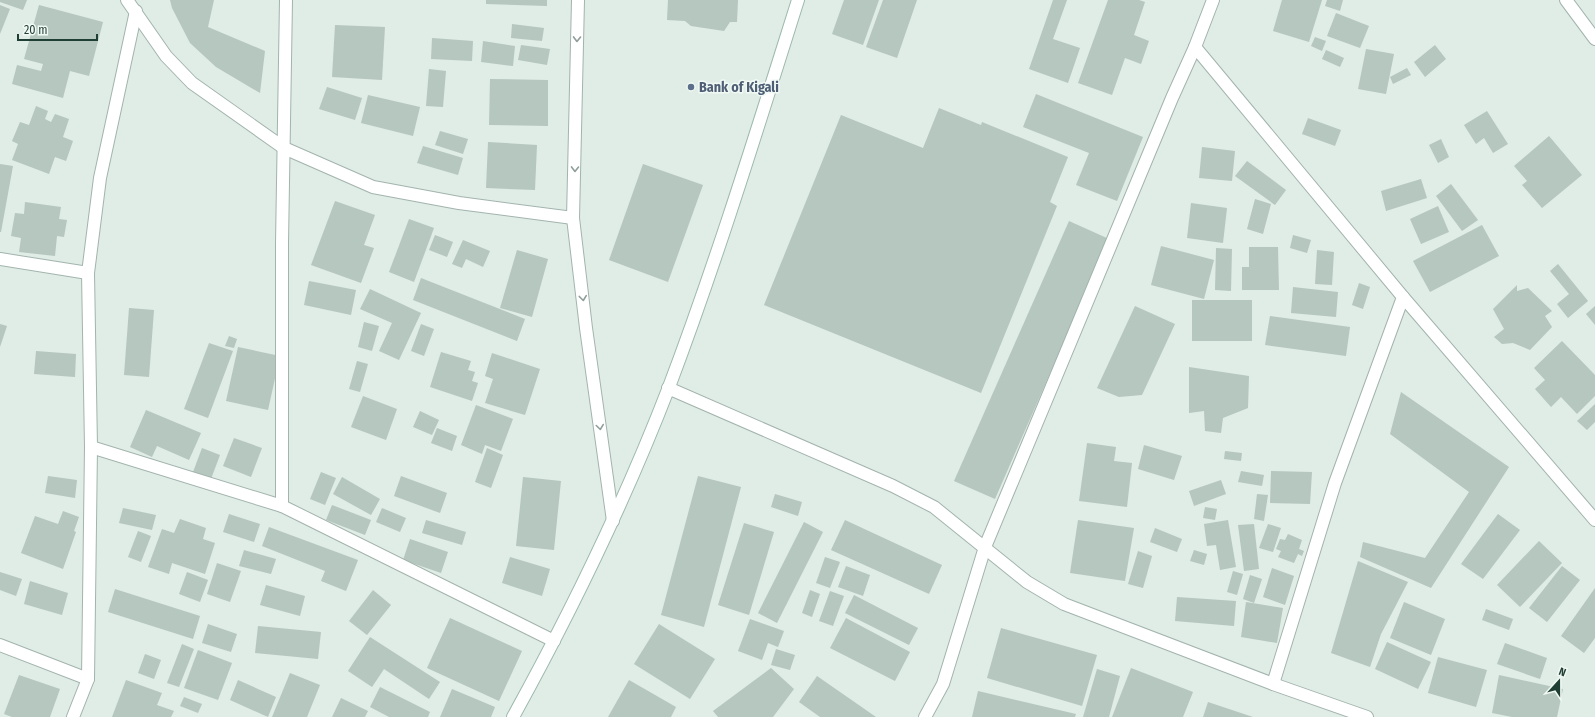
<svg xmlns="http://www.w3.org/2000/svg" width="1595" height="717" font-family="'Fira Sans Condensed',sans-serif">
<style>
.building{fill:#b5c7bf}
.lines{fill:none;stroke-linecap:round;stroke-linejoin:round}
.minor-casing{stroke:#a2b4ad;stroke-width:14}
.tertiary-casing{stroke:#a2b4ad;stroke-width:14}
.secondary-casing{stroke:#9db9ad;stroke-width:14}
.minor{stroke:#fff;stroke-width:12}
.tertiary{stroke:#fff;stroke-width:12}
.secondary{stroke:#fff;stroke-width:12}
.oneway{stroke:#8f9e9a}
.service-dot{fill:#5c6f8a;stroke:#f1f9f4;stroke-width:1.5}
.labels{text-anchor:middle;dominant-baseline:central;stroke-width:3;stroke-linejoin:round;paint-order:stroke}
.service-label{font-size:14px;font-weight:bold;fill:#4e5e75;stroke:#f1f9f4;text-anchor:start}
</style>
<rect width="100%" height="100%" fill="#e0ece6"/>
<g class="building">
<polygon points="0,0 27,0 23,10 0,2"/>
<polygon points="170,0 214,0 208,27 265,51 260,93 216,67 190,43 172,8"/>
<polygon points="486,0 547,0 547,6 486,4"/>
<polygon points="668,0 738,0 737,22 730,22 724,31 691,26 685,21 667,20"/>
<polygon points="844,0 879,0 863,45 832,34"/>
<polygon points="883,0 917,0 897,58 866,47"/>
<polygon points="1053,0 1067,0 1053,39 1080,48 1068,83 1029,69"/>
<polygon points="1108,0 1139,0 1145,2 1134,35 1149,41 1141,64 1125,58 1112,95 1078,83"/>
<polygon points="1282,0 1322,0 1309,42 1273,31"/>
<polygon points="1327,0 1343,0 1340,11 1325,6"/>
<polygon points="0,5 10,9 0,34"/>
<polygon points="39,5 103,22 89,76 70,71 63,98 12,84 17,65 41,71 43,64 24,59"/>
<polygon points="1336,13 1369,26 1360,48 1327,36"/>
<polygon points="512,24 544,28 542,41 511,38"/>
<polygon points="335,25 385,27 382,80 332,77"/>
<polygon points="1315,37 1326,41 1322,51 1311,46"/>
<polygon points="432,38 473,41 472,61 431,59"/>
<polygon points="483,41 515,46 513,66 481,62"/>
<polygon points="521,45 550,49 547,65 518,60"/>
<polygon points="1435,45 1446,59 1425,77 1414,62"/>
<polygon points="1366,49 1394,54 1386,94 1358,89"/>
<polygon points="1326,50 1344,58 1340,67 1322,59"/>
<polygon points="1407,68 1411,75 1393,84 1390,77"/>
<polygon points="429,69 446,71 443,107 426,106"/>
<polygon points="490,79 548,80 548,126 489,125"/>
<polygon points="327,87 362,98 355,120 319,109"/>
<polygon points="1036,94 1143,137 1117,201 1076,185 1089,153 1023,127"/>
<polygon points="368,95 420,107 413,136 361,123"/>
<polygon points="36,106 48,111 45,119 51,122 55,114 69,119 63,137 73,141 66,161 55,157 49,174 12,160 18,144 12,141 20,122 29,125"/>
<polygon points="939,108 981,125 982,122 1068,157 1050,202 1057,206 981,393 764,305 841,115 923,148"/>
<polygon points="1487,111 1508,144 1493,153 1484,138 1476,144 1464,125"/>
<polygon points="1308,118 1341,130 1335,146 1302,134"/>
<polygon points="440,131 468,139 463,154 435,145"/>
<polygon points="1549,136 1582,175 1542,208 1522,185 1527,181 1514,166"/>
<polygon points="1441,139 1449,157 1438,163 1429,145"/>
<polygon points="488,142 537,145 535,190 486,188"/>
<polygon points="423,146 463,158 458,175 417,163"/>
<polygon points="1202,147 1235,151 1232,181 1199,178"/>
<polygon points="1247,161 1286,190 1275,205 1235,176"/>
<polygon points="0,164 13,166 1,232 0,232"/>
<polygon points="643,164 703,185 668,282 609,260"/>
<polygon points="1421,179 1427,198 1386,211 1381,191"/>
<polygon points="1451,184 1478,220 1462,231 1436,196"/>
<polygon points="1255,199 1271,204 1263,234 1247,229"/>
<polygon points="335,201 375,215 364,245 374,248 361,283 311,265"/>
<polygon points="25,202 61,207 59,219 67,220 64,237 57,236 55,256 19,252 21,238 11,236 15,213 24,214"/>
<polygon points="1191,203 1227,208 1223,243 1187,238"/>
<polygon points="1438,206 1449,232 1421,244 1410,219"/>
<polygon points="409,219 434,228 414,282 389,272"/>
<polygon points="1069,221 1109,239 995,499 954,481"/>
<polygon points="1482,225 1499,256 1430,292 1413,261"/>
<polygon points="435,235 453,242 447,257 429,250"/>
<polygon points="1293,235 1311,240 1307,253 1290,248"/>
<polygon points="463,240 490,251 483,267 466,259 462,268 452,264"/>
<polygon points="1161,246 1214,260 1204,299 1151,285"/>
<polygon points="1249,247 1278,247 1279,290 1242,290 1242,267 1249,267"/>
<polygon points="1216,248 1232,249 1231,291 1215,290"/>
<polygon points="517,250 548,259 532,317 500,308"/>
<polygon points="1317,250 1334,252 1332,285 1315,284"/>
<polygon points="1558,264 1588,301 1568,318 1557,304 1569,294 1550,271"/>
<polygon points="421,278 525,319 517,341 413,300"/>
<polygon points="309,281 356,290 351,315 304,305"/>
<polygon points="1359,283 1370,287 1363,309 1352,305"/>
<polygon points="1517,285 1517,291 1528,288 1552,311 1545,316 1552,327 1530,350 1513,343 1502,344 1494,337 1504,329 1493,309"/>
<polygon points="1293,287 1338,292 1336,317 1291,313"/>
<polygon points="370,289 421,313 399,360 379,351 392,323 360,309"/>
<rect x="1192" y="300" width="60" height="41"/>
<polygon points="1135,306 1175,324 1142,395 1119,397 1097,388"/>
<polygon points="1595,306 1595,325 1586,314"/>
<polygon points="129,308 154,310 149,377 124,375"/>
<polygon points="1270,316 1350,327 1346,356 1265,345"/>
<polygon points="364,322 379,326 372,351 358,347"/>
<polygon points="0,324 7,326 0,347"/>
<polygon points="421,324 434,329 424,356 411,351"/>
<polygon points="229,336 237,339 234,348 225,346"/>
<polygon points="1562,341 1595,375 1595,396 1577,414 1561,397 1551,407 1535,389 1545,380 1534,368"/>
<polygon points="209,343 233,351 208,418 184,409"/>
<polygon points="238,347 280,356 268,410 226,401"/>
<polygon points="36,351 76,354 75,377 34,374"/>
<polygon points="441,352 471,361 468,370 475,372 472,381 478,383 472,401 430,387"/>
<polygon points="492,353 540,369 525,415 485,403 493,379 485,376"/>
<polygon points="357,361 368,364 360,392 349,389"/>
<polygon points="1189,367 1249,376 1248,408 1223,418 1221,433 1205,431 1204,411 1189,413"/>
<polygon points="1401,392 1509,467 1431,588 1360,557 1363,542 1425,558 1469,492 1390,434"/>
<polygon points="363,396 397,409 386,440 351,427"/>
<polygon points="1595,404 1595,422 1587,430 1577,421"/>
<polygon points="476,405 513,419 501,451 485,445 482,454 461,445"/>
<polygon points="146,410 201,433 189,460 157,446 152,457 130,447"/>
<polygon points="420,411 439,420 432,435 413,427"/>
<polygon points="437,428 457,436 452,451 431,443"/>
<polygon points="234,438 262,448 251,477 223,466"/>
<polygon points="1087,443 1116,447 1114,461 1132,463 1127,507 1079,501"/>
<polygon points="1144,445 1182,456 1174,480 1138,469"/>
<polygon points="202,448 220,455 211,479 193,472"/>
<polygon points="487,448 503,455 491,488 475,482"/>
<polygon points="1225,451 1242,453 1241,461 1224,459"/>
<polygon points="1241,471 1264,475 1262,486 1238,482"/>
<polygon points="1271,471 1312,472 1310,504 1270,503"/>
<polygon points="321,472 336,478 325,505 310,499"/>
<polygon points="48,476 77,480 75,498 45,493"/>
<polygon points="401,476 447,493 440,513 394,496"/>
<polygon points="698,476 741,487 704,627 661,615"/>
<polygon points="342,477 380,499 371,515 333,494"/>
<polygon points="523,477 561,481 554,550 516,546"/>
<polygon points="1221,480 1226,494 1194,506 1189,491"/>
<polygon points="775,494 802,502 798,516 771,507"/>
<polygon points="1257,494 1268,495 1264,521 1254,519"/>
<polygon points="332,505 371,520 365,535 326,520"/>
<polygon points="1205,507 1217,509 1215,520 1203,518"/>
<polygon points="123,508 156,515 152,530 119,523"/>
<polygon points="382,508 406,518 400,532 376,522"/>
<polygon points="63,511 79,517 74,531 76,532 63,569 21,553 35,516 58,524"/>
<polygon points="229,514 260,524 254,542 223,532"/>
<polygon points="1498,514 1520,530 1483,579 1461,564"/>
<polygon points="180,519 206,528 203,539 215,543 205,574 172,563 169,574 148,567 162,529 174,533"/>
<polygon points="426,520 466,532 462,545 422,533"/>
<polygon points="845,520 942,565 929,594 831,550"/>
<polygon points="1078,520 1134,528 1125,581 1070,573"/>
<polygon points="1228,520 1236,567 1220,570 1216,545 1207,546 1204,524"/>
<polygon points="804,522 823,532 777,623 758,613"/>
<polygon points="744,523 774,532 749,615 718,605"/>
<polygon points="1254,524 1259,569 1244,571 1238,525"/>
<polygon points="1268,524 1281,528 1273,552 1259,548"/>
<polygon points="269,527 358,560 346,591 321,581 325,571 262,546"/>
<polygon points="1155,528 1182,539 1177,552 1150,542"/>
<polygon points="138,531 151,536 141,562 128,557"/>
<polygon points="1288,534 1302,540 1299,549 1304,551 1302,556 1298,554 1294,563 1278,557 1281,551 1276,549 1280,539 1285,540"/>
<polygon points="410,539 448,552 441,573 403,560"/>
<polygon points="1539,541 1562,563 1520,607 1497,585"/>
<polygon points="244,550 276,559 271,574 239,566"/>
<polygon points="1194,550 1207,554 1204,565 1190,561"/>
<polygon points="1138,551 1152,556 1143,588 1128,584"/>
<polygon points="510,557 550,569 542,596 502,583"/>
<polygon points="825,557 840,562 830,588 816,583"/>
<polygon points="1358,561 1408,582 1381,634 1370,667 1331,653"/>
<polygon points="217,563 241,571 230,602 207,594"/>
<polygon points="846,566 870,575 863,596 838,587"/>
<polygon points="1562,566 1580,580 1547,622 1529,608"/>
<polygon points="1272,568 1294,576 1285,605 1263,597"/>
<polygon points="1233,571 1243,574 1237,595 1227,592"/>
<polygon points="0,572 22,579 16,596 0,590"/>
<polygon points="187,572 208,580 200,602 179,594"/>
<polygon points="1250,575 1262,579 1254,603 1243,599"/>
<polygon points="30,581 68,593 62,615 24,604"/>
<polygon points="266,585 305,596 300,616 260,605"/>
<polygon points="1595,588 1595,638 1584,653 1561,636"/>
<polygon points="115,589 200,616 193,639 108,612"/>
<polygon points="373,590 391,605 367,635 349,621"/>
<polygon points="810,590 820,594 812,617 802,613"/>
<polygon points="830,591 844,596 833,626 819,621"/>
<polygon points="854,595 918,628 909,645 845,613"/>
<polygon points="1177,597 1236,601 1234,626 1175,621"/>
<polygon points="1246,602 1283,608 1277,643 1241,637"/>
<polygon points="1404,602 1445,619 1431,655 1390,638"/>
<polygon points="1486,609 1513,619 1509,630 1482,620"/>
<polygon points="450,618 522,651 499,701 427,668"/>
<polygon points="846,618 910,652 895,681 830,648"/>
<polygon points="750,619 784,631 778,647 768,643 762,660 738,651"/>
<polygon points="208,624 237,634 231,652 202,643"/>
<polygon points="659,624 715,659 690,699 634,664"/>
<polygon points="258,626 321,632 318,659 255,653"/>
<polygon points="1001,628 1097,655 1082,706 987,678"/>
<polygon points="370,637 440,682 429,699 384,669 372,687 348,671"/>
<polygon points="1387,642 1431,662 1418,689 1375,669"/>
<polygon points="1505,643 1547,658 1540,679 1497,664"/>
<polygon points="182,644 194,649 179,687 167,683"/>
<polygon points="776,649 795,655 790,670 771,665"/>
<polygon points="198,650 232,663 218,700 184,688"/>
<polygon points="145,654 161,660 154,679 138,673"/>
<polygon points="1438,657 1487,670 1476,707 1428,693"/>
<polygon points="771,668 794,689 773,717 718,717 713,711"/>
<polygon points="1131,668 1193,692 1183,717 1112,717"/>
<polygon points="1097,669 1120,676 1109,717 1083,717"/>
<polygon points="290,673 320,685 307,717 272,717"/>
<polygon points="19,675 60,689 50,717 12,717 4,714"/>
<polygon points="1499,675 1563,689 1557,717 1512,717 1492,713"/>
<polygon points="817,676 876,717 820,717 799,702"/>
<polygon points="126,680 162,693 157,705 174,711 171,717 112,717"/>
<polygon points="238,680 276,697 268,717 230,700"/>
<polygon points="629,680 676,707 671,717 608,717"/>
<polygon points="380,687 430,712 428,717 389,717 370,707"/>
<polygon points="452,689 495,707 491,717 440,717"/>
<polygon points="978,691 1076,714 1075,717 972,717"/>
<polygon points="184,697 202,704 198,713 180,706"/>
<polygon points="341,698 368,711 365,717 332,717"/>
<polygon points="1208,702 1253,717 1203,717"/>
</g>
<g class="lines">
<defs>
<g id="minor">
<polyline points="127,0 166,56 192,83 284,148 373,187 459,203 573,218"/>
<polyline points="578,0 573,218 586,328 613,521"/>
<polyline points="1195,47 1403,297 1595,520"/>
<polyline points="0,259 88,273"/>
<polyline points="668,388 893,486 934,507 1027,582 1064,604 1273,684 1367,717"/>
<polyline points="91,447 282,506 554,641"/>
<polyline points="282,506 282,243 286,0"/>
<polyline points="0,645 88,679"/>
<polyline points="1273,684 1335,483 1403,297"/>
<polyline points="73,717 88,679 91,447 88,273 100,178 136,11"/>
<polyline points="925,717 943,684 985,547 1172,98 1195,47 1213,0"/>
</g>
<polyline id="tertiary" points="1566,0 1595,39"/>
<path id="secondary" d="M513,717C572,610 625,501 669,387C717,260 757,130 798,0"/>
</defs>
<use href="#minor" class="minor-casing"/>
<use href="#tertiary" class="tertiary-casing"/>
<use href="#secondary" class="secondary-casing"/>
<use href="#minor" class="minor"/>
<use href="#tertiary" class="tertiary"/>
<use href="#secondary" class="secondary"/>
</g>
<defs><path id="oneway-chevron" d="M-2-3.5L2.5 0L-2 3.5" fill="none" stroke-width="1.6" stroke-linecap="round" stroke-linejoin="round"/></defs>
<g class="oneway">
<use href="#oneway-chevron" transform="translate(577 39) rotate(91)"/>
<use href="#oneway-chevron" transform="translate(575 169) rotate(91)"/>
<use href="#oneway-chevron" transform="translate(583 298) rotate(83)"/>
<use href="#oneway-chevron" transform="translate(600 427) rotate(82)"/>
</g>
<circle class="service-dot" cx="691" cy="87" r="4"/>
<g class="labels">
<g class="service-label">
<text x="699" y="87">Bank of Kigali</text>
</g>
</g>
<g transform="translate(1559 681) rotate(21)" stroke="#f1f9f4" stroke-width="3" paint-order="stroke">
<path d="M0-3L7 15L0 10L-7 15Z" fill="#1f3e34"/>
<text y="-6" font-size="11" font-weight="bold" text-anchor="middle" fill="#1f3e34">N</text>
</g>
<path d="M18 34v6h79v-6" fill="none" stroke="#1f3e34" stroke-width="2"/>
<text x="24" y="34" font-size="12" fill="#1f3e34" stroke="#f1f9f4" stroke-width="3" paint-order="stroke">20 m</text>
</svg>
